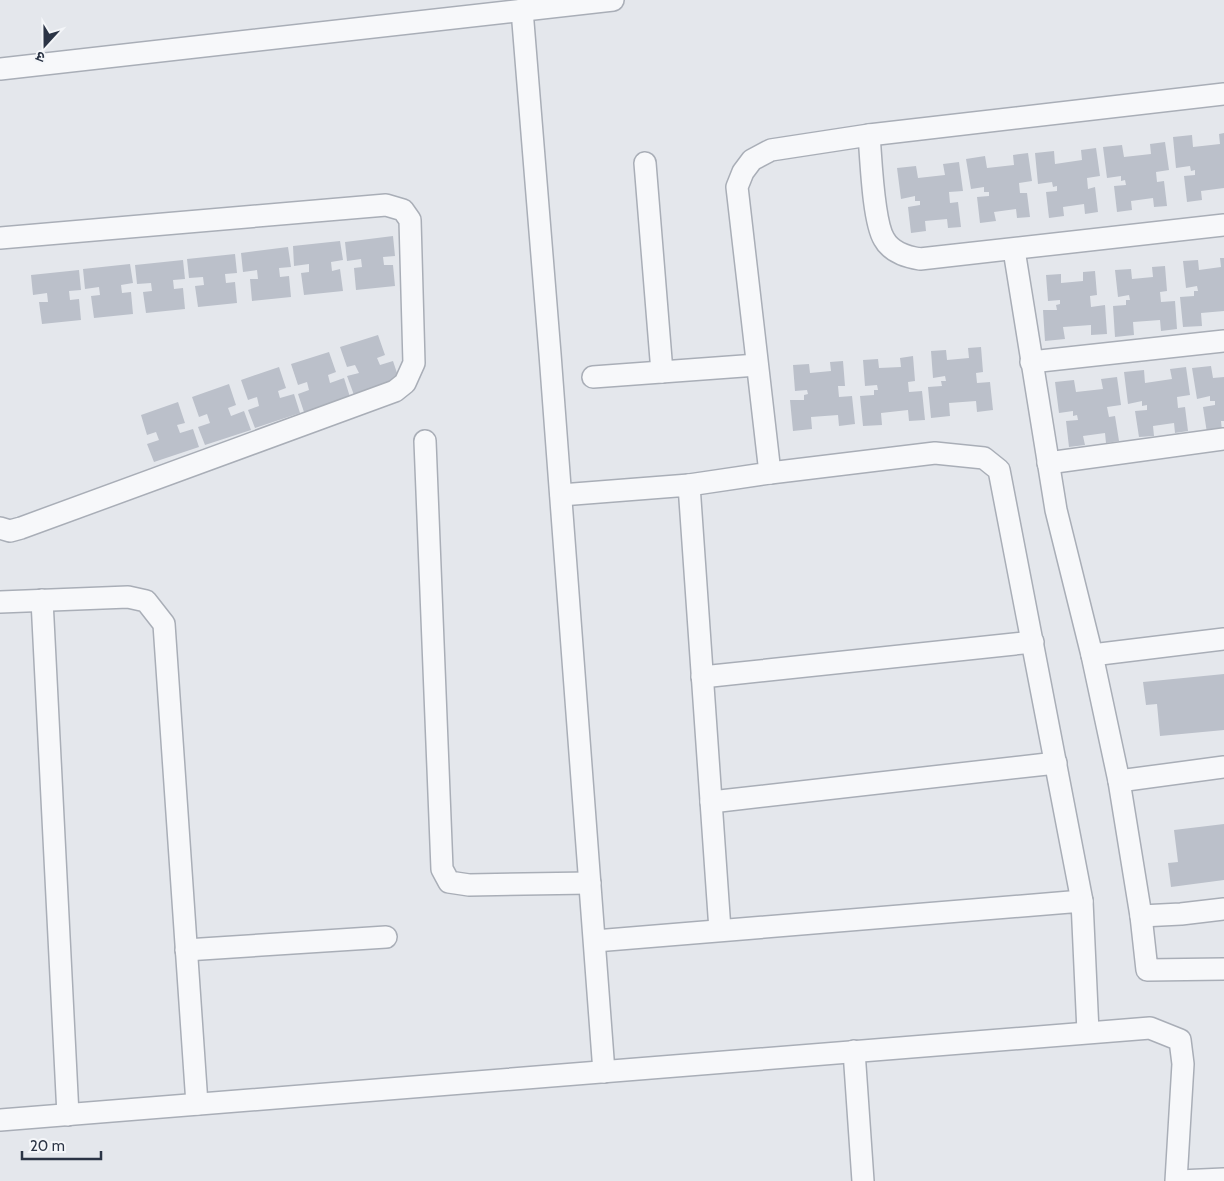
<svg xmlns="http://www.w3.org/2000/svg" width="1224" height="1181" font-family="Cabin,'Noto Sans Devanagari',sans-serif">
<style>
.building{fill:#bbc0ca}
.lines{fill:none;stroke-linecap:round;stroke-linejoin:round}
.minor-casing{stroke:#a9aeb7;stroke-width:24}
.minor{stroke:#f7f8fa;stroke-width:21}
</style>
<rect width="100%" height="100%" fill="#e4e7ec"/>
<g class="building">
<polygon points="1224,133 1224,188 1201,191 1202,200 1187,202 1184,176 1195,175 1195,170 1191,171 1190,166 1176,168 1173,137 1192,135 1193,147 1220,144 1219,134"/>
<polygon points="1165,142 1169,170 1156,172 1157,182 1164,181 1167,206 1154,207 1153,198 1131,201 1132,210 1117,212 1114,186 1126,185 1125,180 1121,181 1121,176 1107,178 1103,147 1122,145 1124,157 1151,154 1150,144"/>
<polygon points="1096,148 1100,176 1087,178 1088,189 1095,187 1098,212 1085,214 1084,204 1063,207 1064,216 1049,218 1046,192 1057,191 1057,186 1053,187 1052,182 1038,184 1035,153 1054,151 1055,164 1082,160 1081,150"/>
<polygon points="1028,153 1032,181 1019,183 1020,193 1027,193 1030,217 1017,218 1016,209 994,212 996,221 980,223 977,197 989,196 989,192 984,192 984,187 971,189 966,159 985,156 987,168 1014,165 1013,155"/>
<polygon points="959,162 963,191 949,192 950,203 958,202 961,227 948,228 947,219 925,221 926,231 911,233 908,207 920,205 920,201 915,201 915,196 901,199 897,168 916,166 918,178 945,175 943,164"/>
<polygon points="393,236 395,256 383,257 384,265 393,265 395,286 356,290 354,268 362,267 361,259 347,261 345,242"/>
<polygon points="340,241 343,260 331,262 332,271 340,269 343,291 304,295 301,273 309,272 309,264 294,266 293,246"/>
<polygon points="288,247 291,267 279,268 280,277 289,276 291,297 252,301 250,279 258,279 257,270 243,272 241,253"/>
<polygon points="235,254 237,273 225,274 226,283 235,282 237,303 198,307 195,286 204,285 203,277 189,278 187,259"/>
<polygon points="1220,258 1224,258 1224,311 1201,313 1202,326 1183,327 1180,297 1194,296 1194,291 1198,291 1197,286 1186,288 1183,261 1198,260 1199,270 1221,267"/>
<polygon points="183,260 185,279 173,280 174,289 183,288 185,309 146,313 143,292 152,291 151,283 137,284 135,265"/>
<polygon points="130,264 133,283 121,285 122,293 131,292 133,314 94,318 91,296 100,295 99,287 85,289 83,269"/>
<polygon points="1165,266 1167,291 1160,292 1161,302 1175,301 1177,329 1161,331 1160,320 1133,322 1134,335 1115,337 1113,306 1126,305 1126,300 1130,300 1129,295 1118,297 1115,270 1131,269 1132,279 1153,277 1152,267"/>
<polygon points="79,270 81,290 69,291 70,300 79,299 81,320 42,324 39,302 48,302 47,293 33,295 31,275"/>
<polygon points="1095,271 1097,295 1090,296 1091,307 1105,305 1107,334 1091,335 1091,325 1063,327 1065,339 1045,341 1043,310 1057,310 1056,305 1060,304 1060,300 1048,301 1046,275 1061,274 1061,283 1083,281 1083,272"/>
<polygon points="378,335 385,355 377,358 380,365 393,361 399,379 354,395 347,376 359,373 355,365 347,367 340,347"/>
<polygon points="981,347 983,372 976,373 977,383 990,382 993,410 977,412 976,401 949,403 950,416 931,418 928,387 942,386 941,381 946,381 945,376 933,378 931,351 946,350 947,360 969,358 968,348"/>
<polygon points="329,352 336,372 328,375 330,383 344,378 350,397 304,412 298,394 309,390 307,382 298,385 291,364"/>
<polygon points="913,356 915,381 908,382 909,392 922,391 925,420 909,421 908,410 881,413 882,425 863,426 860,396 874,395 874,390 878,390 877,385 865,386 863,360 878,359 879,368 901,367 900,358"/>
<polygon points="843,361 845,386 838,386 839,397 852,396 855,424 839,426 838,415 811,417 812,429 793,431 790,400 804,400 804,395 808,394 807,390 795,391 793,365 809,364 810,373 831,371 830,362"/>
<polygon points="1211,366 1213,378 1224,377 1224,421 1221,421 1222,431 1207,433 1203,407 1215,405 1215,401 1210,401 1210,396 1197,399 1192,368"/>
<polygon points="279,367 286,388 278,391 280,398 294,394 300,413 255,428 248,410 259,406 257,397 248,400 241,380"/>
<polygon points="1186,367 1190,395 1177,397 1178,408 1185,407 1188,431 1175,433 1174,423 1153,426 1154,436 1139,437 1135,411 1147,410 1147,405 1142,406 1142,401 1128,404 1124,372 1144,370 1145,383 1172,379 1170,369"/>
<polygon points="1117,377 1121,405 1107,407 1109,417 1115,416 1119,441 1106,443 1105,433 1083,436 1085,445 1069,447 1066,421 1078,420 1077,415 1073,416 1073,411 1059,413 1055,382 1074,380 1076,392 1103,389 1101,379"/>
<polygon points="229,384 236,405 228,408 231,416 244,411 251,430 205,445 198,427 210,423 207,414 199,417 192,397"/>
<polygon points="178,402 185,423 177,425 180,433 193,429 199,447 154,462 147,444 159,440 156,432 147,435 141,415"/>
<polygon points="1224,674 1224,730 1160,736 1157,704 1146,705 1143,682"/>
<polygon points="1224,824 1224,880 1171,887 1168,863 1178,862 1174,830"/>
</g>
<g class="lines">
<defs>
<g id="minor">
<polyline points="522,10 550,354 604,1072"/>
<polyline points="0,69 613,0"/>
<path d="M869,135C871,158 873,221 884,239C891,252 907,257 920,259L1224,225"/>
<polyline points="645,163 662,372"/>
<polyline points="0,238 386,205 403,210 410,220 414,363 405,383 395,391 21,528 10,531 0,528"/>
<polyline points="1014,250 1056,510 1092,655 1119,781 1141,916 1181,914 1224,909"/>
<polyline points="1031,362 1224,341"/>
<polyline points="593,377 757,365"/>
<polyline points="425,441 442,869 449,882 469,885 590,883"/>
<polyline points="1048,463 1224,439"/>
<polyline points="770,473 935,453 984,458 999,470 1082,901"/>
<polyline points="689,485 770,473 737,187 743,172 752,160 771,150 869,135 1224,94"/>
<polyline points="561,495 689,485 720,930"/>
<polyline points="42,600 68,1115"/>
<polyline points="0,602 128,597 146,601 164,624 197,1104"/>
<polyline points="1092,655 1224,639"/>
<polyline points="702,677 1033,642"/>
<polyline points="1119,781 1224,767"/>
<polyline points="711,802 1056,763"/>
<polyline points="1141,916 1147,970 1224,969"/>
<polyline points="595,941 1082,901 1088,1032"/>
<polyline points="186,950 386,937"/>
<polyline points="854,1051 863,1181"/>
<polyline points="0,1120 1150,1028 1180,1040 1183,1064 1176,1181"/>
<polyline points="1179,1181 1224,1179"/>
</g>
</defs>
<use href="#minor" class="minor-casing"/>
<use href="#minor" class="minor"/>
</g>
<g transform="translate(45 45) rotate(201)" stroke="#f4f6f9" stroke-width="4" paint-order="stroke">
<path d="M0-4L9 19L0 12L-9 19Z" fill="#2b3445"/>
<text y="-8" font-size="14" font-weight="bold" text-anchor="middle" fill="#2b3445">उ</text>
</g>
<path d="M22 1151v8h79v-8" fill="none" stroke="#2b3445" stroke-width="2.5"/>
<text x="30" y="1151" font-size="15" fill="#2b3445" stroke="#f4f6f9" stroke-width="4" paint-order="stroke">20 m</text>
</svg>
